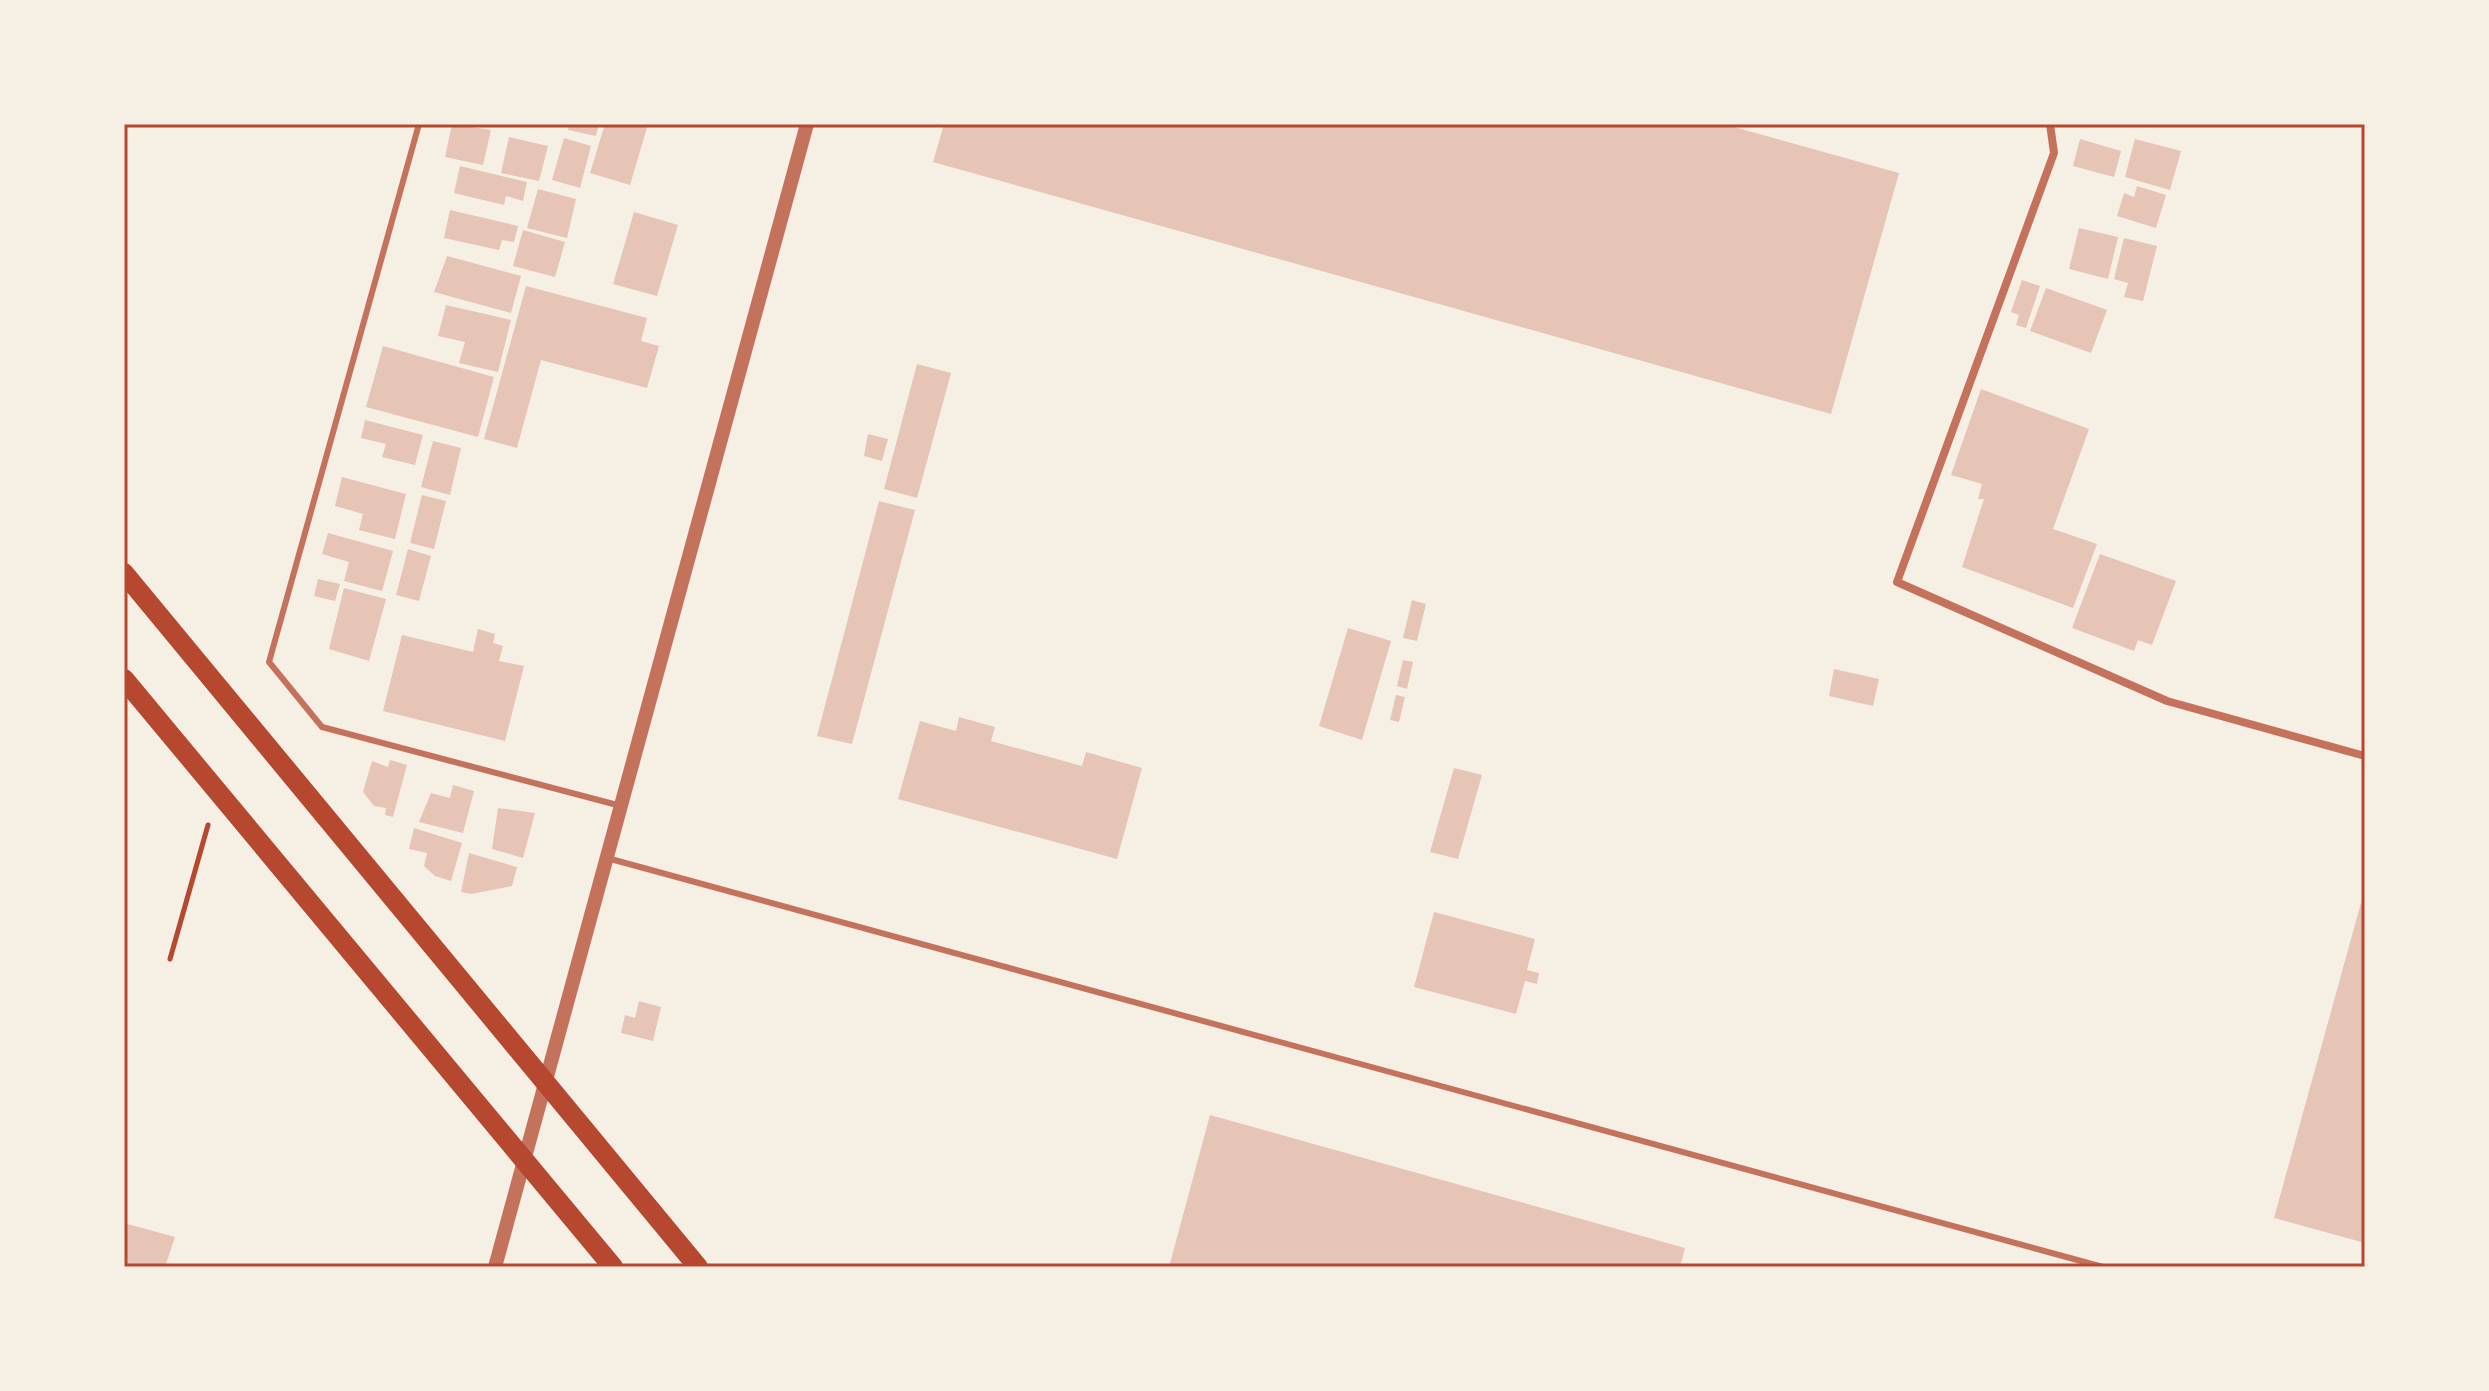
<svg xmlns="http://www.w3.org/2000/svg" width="2489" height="1391" font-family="Bitter,serif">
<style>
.building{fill:#e6c5b7}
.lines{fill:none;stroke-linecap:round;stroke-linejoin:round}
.path{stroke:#b5482f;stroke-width:5}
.service{stroke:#c5725c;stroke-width:6}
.minor{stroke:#c5725c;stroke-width:8}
.tertiary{stroke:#c5725c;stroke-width:14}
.primary{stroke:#b5482f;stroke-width:20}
.neatline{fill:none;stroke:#b5482f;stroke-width:3}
</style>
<rect width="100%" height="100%" fill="#f6efe4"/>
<g class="building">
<polygon points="452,124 491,130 483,165 445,157"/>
<polygon points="569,124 599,124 596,136 568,130"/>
<polygon points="605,124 648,124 630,185 590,173"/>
<polygon points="944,124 1723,124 1899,173 1831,414 933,162"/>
<polygon points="509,137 548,146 539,181 501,173"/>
<polygon points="564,138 591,146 580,188 552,180"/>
<polygon points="2080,139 2121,151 2114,177 2073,166"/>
<polygon points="2135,139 2181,151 2170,190 2125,177"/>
<polygon points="460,166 527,182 523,201 506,196 504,205 454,193"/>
<polygon points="2137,186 2166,195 2156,228 2117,216 2124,193 2134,197"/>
<polygon points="538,189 576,199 567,238 527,228"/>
<polygon points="450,210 518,226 514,242 502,240 499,250 444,238"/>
<polygon points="634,212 678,225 657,296 613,284"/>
<polygon points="2079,228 2118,237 2108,279 2069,269"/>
<polygon points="523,230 565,242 555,277 513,266"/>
<polygon points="2124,238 2157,246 2143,301 2124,297 2128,283 2114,279"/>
<polygon points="447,256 521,276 511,313 434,292"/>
<polygon points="2022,280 2040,286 2026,328 2016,325 2019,315 2011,312"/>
<polygon points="526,286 647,318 641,341 659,346 647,388 541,360 517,448 484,439"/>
<polygon points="2046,288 2107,310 2091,353 2030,331"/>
<polygon points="446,305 511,320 498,372 459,363 465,342 438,336"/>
<polygon points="383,346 494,377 478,437 366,407"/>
<polygon points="917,364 951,373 917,498 884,489"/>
<polygon points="1981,389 2089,429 2053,529 2097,544 2073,608 1962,567 1984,499 1978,499 1982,484 1951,475"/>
<polygon points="365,420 423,435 415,465 382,457 386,444 361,438"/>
<polygon points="868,434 888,439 882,461 864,456"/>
<polygon points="433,441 461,448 450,495 421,487"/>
<polygon points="342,477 406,494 395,539 359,530 363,514 335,506"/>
<polygon points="422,495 446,501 434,549 410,543"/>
<polygon points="879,501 915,510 852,744 817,736"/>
<polygon points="328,533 393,551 382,591 344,581 349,562 322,554"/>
<polygon points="408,549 431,556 419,601 396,595"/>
<polygon points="2100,554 2176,581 2152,645 2138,640 2134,651 2072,628"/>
<polygon points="318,579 340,584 335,601 314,596"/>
<polygon points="344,588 386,599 369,661 329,649"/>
<polygon points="1412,600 1426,604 1417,641 1403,638"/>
<polygon points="1348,628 1391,641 1362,740 1319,726"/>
<polygon points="478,629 495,634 493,643 503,646 499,661 524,666 505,741 383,711 402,635 473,652"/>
<polygon points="1403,660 1413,662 1407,689 1397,686"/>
<polygon points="1834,669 1879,679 1873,706 1829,696"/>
<polygon points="1396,695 1405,697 1399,722 1390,720"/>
<polygon points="959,717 995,727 991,741 1082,766 1086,752 1142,768 1117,859 898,799 920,721 956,731"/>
<polygon points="390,760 407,765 393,817 385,815 386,808 374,806 363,792 372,761 388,767"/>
<polygon points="1454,768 1482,775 1458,859 1430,852"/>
<polygon points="453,785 474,791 463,833 419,822 431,793 450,798"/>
<polygon points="498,808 535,813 523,858 492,849"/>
<polygon points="414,828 462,843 451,881 435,876 424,866 427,853 409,849"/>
<polygon points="469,853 517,867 512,886 471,894 461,892"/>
<polygon points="2364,892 2365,892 2365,1243 2274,1218"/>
<polygon points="1434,912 1535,939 1527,970 1539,973 1537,984 1525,981 1516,1014 1414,987"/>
<polygon points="639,1001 661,1007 653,1041 621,1033 625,1015 635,1018"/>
<polygon points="1210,1115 1685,1248 1680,1267 1169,1267"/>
<polygon points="124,1223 175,1237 165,1267 124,1267"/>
</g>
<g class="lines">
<polyline class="path" points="170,959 208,825"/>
<g class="service">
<polyline points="419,124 269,662 322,727 621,806"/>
<polyline points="607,858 2103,1267"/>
</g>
<polyline class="minor" points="2050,124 2054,153 1897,582 2167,701 2365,756"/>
<polyline class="tertiary" points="495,1267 807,124"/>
<g class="primary">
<polyline points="124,573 698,1267"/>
<polyline points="124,679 613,1267"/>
</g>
</g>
<rect width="2489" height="1391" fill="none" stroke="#f6efe4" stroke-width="252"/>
<rect x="126" y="126" width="2237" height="1139" class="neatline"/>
</svg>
